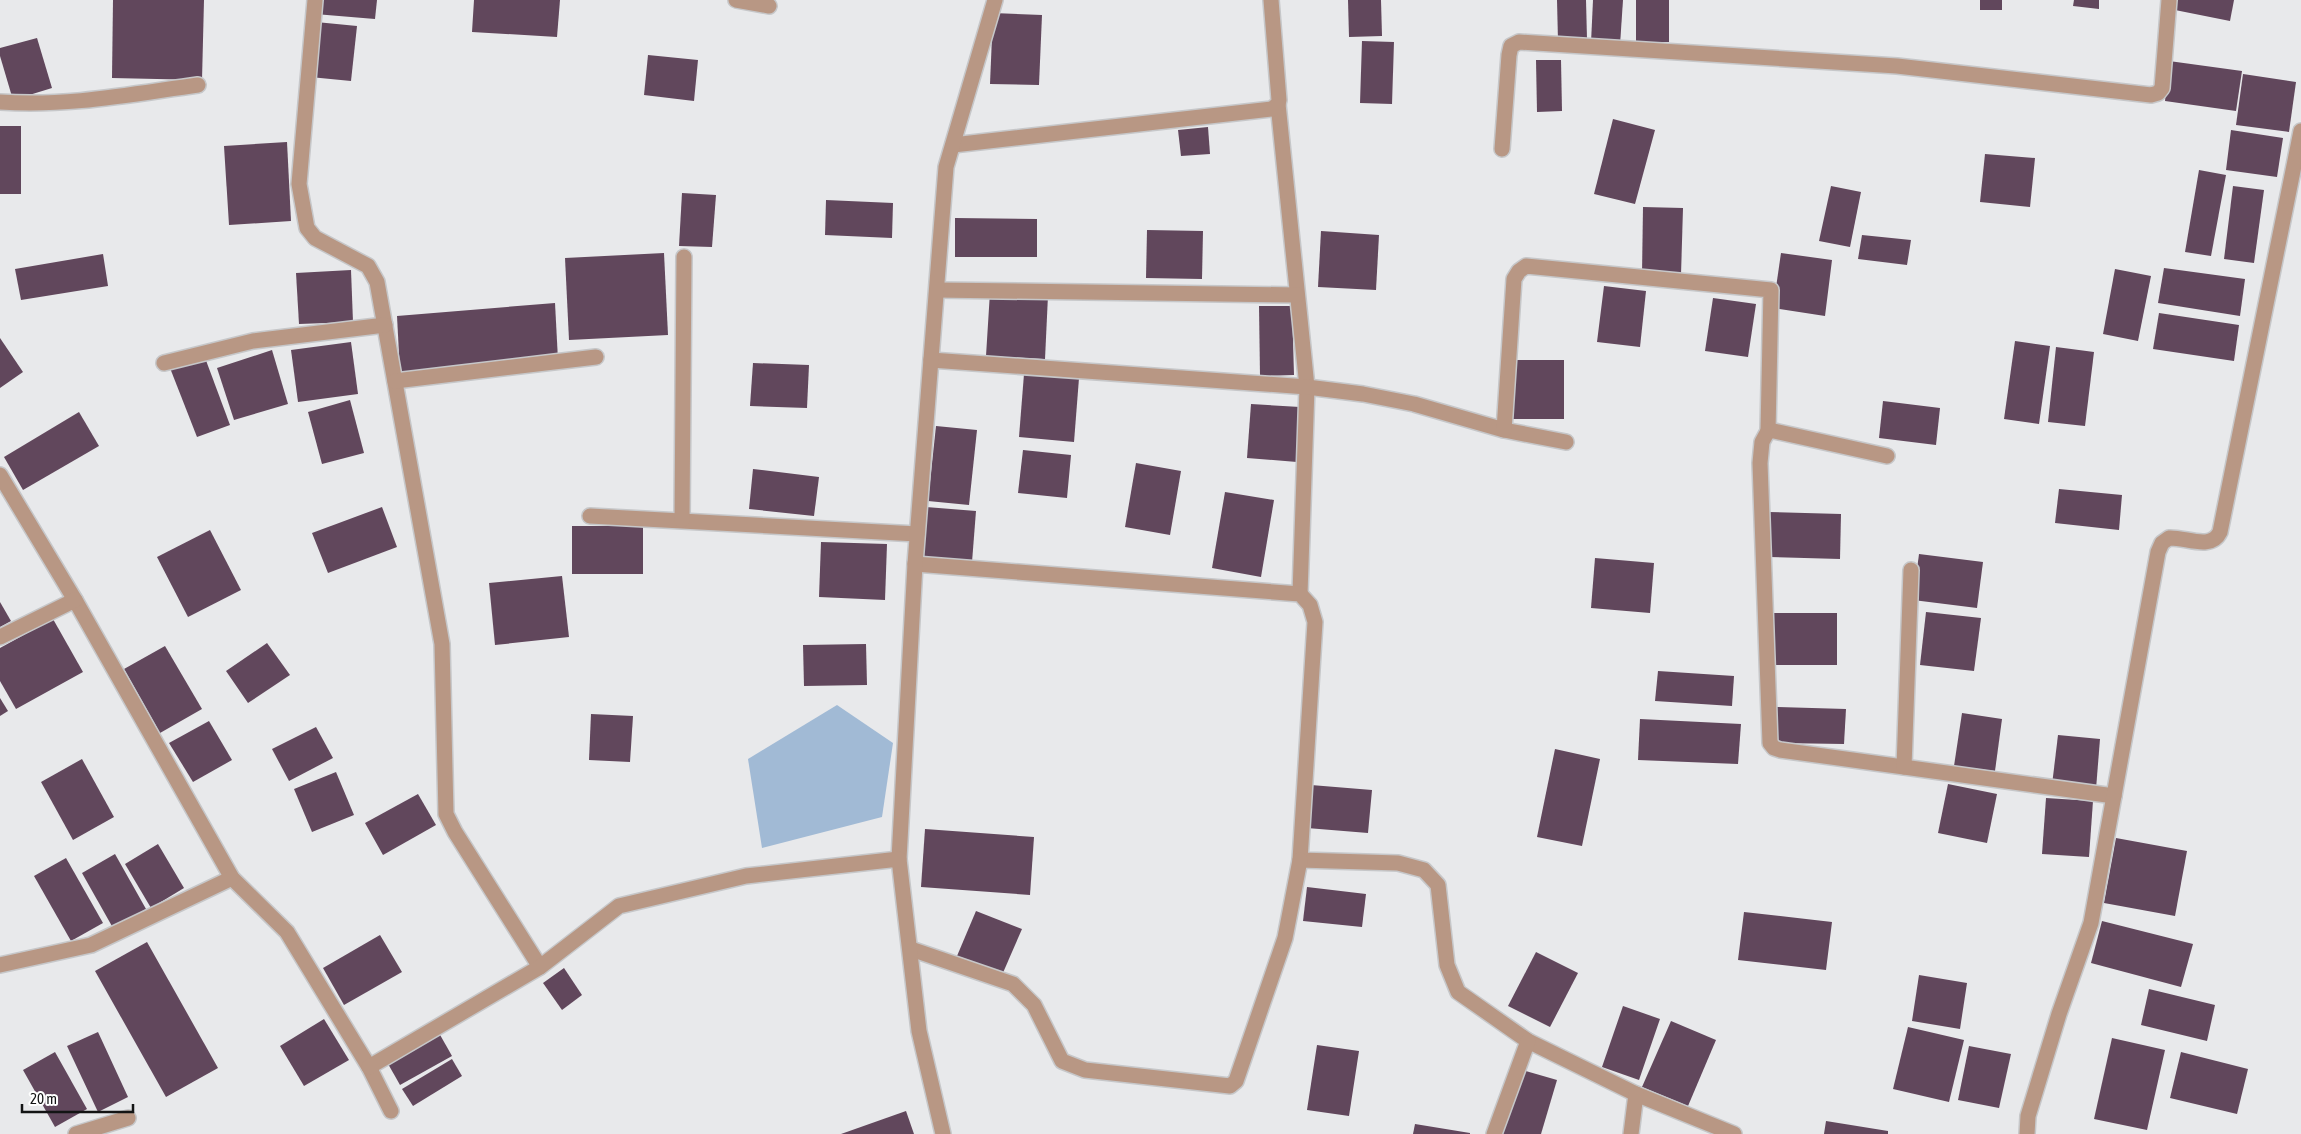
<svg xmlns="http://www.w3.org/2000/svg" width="2301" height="1134" font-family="'Asap Condensed',sans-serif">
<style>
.water{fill:#a1bad5}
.building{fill:#61475c}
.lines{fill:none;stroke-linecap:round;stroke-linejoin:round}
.minor-casing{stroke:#c6c7c9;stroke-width:18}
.minor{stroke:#b89784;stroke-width:15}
</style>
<rect width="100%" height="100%" fill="#e8e9eb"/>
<polygon class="water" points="837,705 893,743 882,817 762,848 748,759"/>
<g class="building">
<polygon points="113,0 204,0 202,80 112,78"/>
<polygon points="316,0 377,0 375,19 315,14"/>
<polygon points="474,0 560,0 557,37 472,32"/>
<polygon points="1348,0 1381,0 1382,36 1349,37"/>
<polygon points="1557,0 1586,0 1587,39 1558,41"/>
<polygon points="1593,0 1623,0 1620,45 1591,43"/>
<rect x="1636" y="0" width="33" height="42"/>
<rect x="1980" y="0" width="22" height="10"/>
<polygon points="2074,0 2099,0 2099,9 2073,6"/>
<polygon points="2177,0 2234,0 2230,21 2175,10"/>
<polygon points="993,13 1042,15 1039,85 990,84"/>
<polygon points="316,22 357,26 351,81 310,77"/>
<polygon points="37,38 52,88 13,100 0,56 0,48"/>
<polygon points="1362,41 1394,42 1392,104 1360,103"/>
<polygon points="648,55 698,60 694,101 644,95"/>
<polygon points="1536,60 1561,60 1562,111 1537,112"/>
<polygon points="2169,61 2242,71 2236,111 2165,101"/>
<polygon points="2243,74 2296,82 2289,132 2236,125"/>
<polygon points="1613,119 1655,130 1635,204 1594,194"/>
<rect x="0" y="126" width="21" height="68"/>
<polygon points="1208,127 1210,154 1181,156 1178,130"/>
<polygon points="2231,130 2283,138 2277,177 2226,170"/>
<polygon points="287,142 291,221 229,225 224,146"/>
<polygon points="1985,154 2035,158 2030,207 1980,202"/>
<polygon points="2199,170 2226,175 2211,256 2185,252"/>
<polygon points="1831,186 1861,192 1850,247 1819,241"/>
<polygon points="2233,186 2264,190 2254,263 2224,259"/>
<polygon points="682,193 716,195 712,247 679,246"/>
<polygon points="826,200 893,203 892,238 825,235"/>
<polygon points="1643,207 1683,208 1681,275 1642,274"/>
<polygon points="955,218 1037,219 1037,257 955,257"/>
<polygon points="1147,230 1203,231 1202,279 1146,278"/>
<polygon points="1321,231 1379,235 1376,290 1318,287"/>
<polygon points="1862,235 1911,240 1907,265 1858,259"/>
<polygon points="664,253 668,335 569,340 565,258"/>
<polygon points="1781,253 1832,260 1825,316 1773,308"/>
<polygon points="103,254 108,286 21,300 15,269"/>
<polygon points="2164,268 2245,279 2240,316 2158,303"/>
<polygon points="2115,269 2151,276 2138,341 2103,334"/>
<polygon points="351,270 353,322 299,324 296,273"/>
<polygon points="1604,286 1646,291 1640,347 1597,342"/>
<polygon points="990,292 1048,295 1045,359 986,356"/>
<polygon points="1713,298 1756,304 1748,357 1705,351"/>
<polygon points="555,303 558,360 400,373 397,316"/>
<polygon points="1259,306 1292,306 1294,375 1260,376"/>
<polygon points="2159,313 2239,325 2234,361 2153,349"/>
<polygon points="0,338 23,372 0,388"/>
<polygon points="2015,341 2050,346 2039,424 2004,419"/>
<polygon points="351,342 358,394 298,402 291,350"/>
<polygon points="2056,347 2094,352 2085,426 2048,422"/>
<polygon points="272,350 288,404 234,420 217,368"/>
<polygon points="204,355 230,425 197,437 170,368"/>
<rect x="1512" y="360" width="52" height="59"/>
<polygon points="753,363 809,365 807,408 750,406"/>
<polygon points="1024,374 1079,378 1074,442 1019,437"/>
<polygon points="350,400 364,453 322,464 308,412"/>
<polygon points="1883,401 1940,408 1936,445 1879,438"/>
<polygon points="1251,404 1300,407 1297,462 1247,458"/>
<polygon points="79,412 99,446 23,490 4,457"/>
<polygon points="936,426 977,430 969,505 928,501"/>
<polygon points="1023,450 1071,455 1067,498 1018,493"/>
<polygon points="1136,463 1181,471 1170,535 1125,527"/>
<polygon points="753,469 819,477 814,516 749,509"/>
<polygon points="2059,489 2122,495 2119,530 2055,523"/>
<polygon points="1225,492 1274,500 1261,577 1212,568"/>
<polygon points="382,507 397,547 328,573 312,533"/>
<polygon points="926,507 976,511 972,562 923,558"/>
<polygon points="1769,512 1841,514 1840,559 1769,557"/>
<rect x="572" y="526" width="71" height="48"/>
<polygon points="210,530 241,590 188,617 157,557"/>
<polygon points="821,542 887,544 885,600 819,597"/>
<polygon points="1919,554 1983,562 1977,608 1913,600"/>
<polygon points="1595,558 1654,563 1650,613 1591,608"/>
<polygon points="562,576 569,637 495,645 489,583"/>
<polygon points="0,602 11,621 0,627"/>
<polygon points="1926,612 1981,618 1974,671 1920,665"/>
<rect x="1770" y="613" width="67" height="52"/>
<polygon points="53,619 83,672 16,709 0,681 0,648"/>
<polygon points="267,643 290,675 248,703 226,671"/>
<polygon points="866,644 867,685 804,686 803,645"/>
<polygon points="165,646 202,709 160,733 124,669"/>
<polygon points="1658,671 1734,676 1732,706 1655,701"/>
<polygon points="0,698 8,711 0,716"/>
<polygon points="1776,707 1846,709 1844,744 1774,743"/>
<polygon points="1962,713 2002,719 1995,771 1954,766"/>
<polygon points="591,714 633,716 630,762 589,760"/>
<polygon points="1640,719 1741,724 1738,764 1638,760"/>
<polygon points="209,721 232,760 193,782 169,743"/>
<polygon points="316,727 333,758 289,781 272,749"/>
<polygon points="2058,735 2100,739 2096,789 2052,785"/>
<polygon points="1555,749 1600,759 1582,846 1537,837"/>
<polygon points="82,759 114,817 73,840 41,782"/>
<polygon points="336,772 354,815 312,832 294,789"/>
<polygon points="1948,784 1997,794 1987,843 1938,833"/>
<polygon points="1311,785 1372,790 1368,833 1307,828"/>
<polygon points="418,794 436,825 383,855 365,823"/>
<polygon points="2046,798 2093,801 2089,857 2042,854"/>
<polygon points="925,829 1034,837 1030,895 921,887"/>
<polygon points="2116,838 2187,851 2175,916 2104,903"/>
<polygon points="158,844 184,888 151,908 125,864"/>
<polygon points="115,854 146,909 113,928 82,873"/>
<polygon points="66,858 103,923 71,941 34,876"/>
<polygon points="1307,887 1366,894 1362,927 1303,921"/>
<polygon points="976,911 1022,929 1002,975 957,956"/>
<polygon points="1744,912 1832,922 1826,970 1738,960"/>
<polygon points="2102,921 2193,944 2181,987 2091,963"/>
<polygon points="380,935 402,972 344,1005 323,968"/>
<polygon points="147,942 218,1068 166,1097 95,971"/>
<polygon points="1536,952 1578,973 1550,1027 1508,1006"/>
<polygon points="564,968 582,995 562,1010 543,983"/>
<polygon points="1919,975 1967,983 1960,1029 1912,1021"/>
<polygon points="2149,989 2215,1005 2207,1041 2141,1025"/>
<polygon points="1623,1006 1660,1019 1639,1080 1602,1067"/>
<polygon points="324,1019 349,1060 304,1086 280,1046"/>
<polygon points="1671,1021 1716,1040 1688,1106 1642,1087"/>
<polygon points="1908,1027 1964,1040 1949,1102 1893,1089"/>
<polygon points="98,1032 128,1097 98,1112 67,1046"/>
<polygon points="439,1033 452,1056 400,1085 387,1062"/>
<polygon points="2112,1038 2165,1050 2147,1130 2094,1119"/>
<polygon points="1317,1045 1359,1051 1349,1116 1307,1110"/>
<polygon points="1969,1046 2011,1054 1999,1108 1958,1100"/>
<polygon points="55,1052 87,1109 55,1127 23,1070"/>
<polygon points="2181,1052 2248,1069 2237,1114 2170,1098"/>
<polygon points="452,1059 462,1076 413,1106 402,1089"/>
<polygon points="1522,1070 1557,1080 1541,1134 1503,1134"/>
<polygon points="906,1111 914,1134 841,1134"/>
<polygon points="1826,1121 1888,1131 1888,1134 1824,1134"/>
<polygon points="1415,1124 1470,1133 1470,1134 1413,1134"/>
</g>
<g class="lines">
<defs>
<g id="minor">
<polyline points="315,0 299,184 307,228 315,238 368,266 377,282 442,644 446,814 455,832 540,967"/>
<polyline points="736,0 769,6"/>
<path d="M0,102C67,107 132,94 198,85"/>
<polyline points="1278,104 1307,387 1300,594"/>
<polyline points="953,145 1272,109 1278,104 1279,100 1271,0"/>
<polyline points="1502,149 1509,55 1511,46 1519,42 1897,66 2151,95 2158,93 2162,88 2169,0"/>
<polyline points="937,290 1297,295"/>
<polyline points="931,360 1307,387 1363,394 1414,404 1504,430 1566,442"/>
<polyline points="164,363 253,341 385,325"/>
<polyline points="395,381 596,357"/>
<polyline points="1504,430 1514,279 1519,271 1526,266 1771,290 1768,431"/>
<polyline points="1887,456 1774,431 1768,431 1762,442 1760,463 1770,743 1774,748 1780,750 2114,796"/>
<polyline points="0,475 75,600 232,878 287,932 369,1067 391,1111"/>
<polyline points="590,516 917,534"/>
<polyline points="682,520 684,257"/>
<polyline points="915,564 1300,594 1310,605 1315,622 1300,860 1398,863 1424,870 1438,885 1447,965 1458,992 1528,1041 1636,1094 1734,1134"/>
<polyline points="0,637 75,600"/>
<polyline points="1904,767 1911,570"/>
<polyline points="899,859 915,564 946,167 995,0"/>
<polyline points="911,949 1013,984 1034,1005 1062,1061 1085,1070 1230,1086 1236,1081 1285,938 1300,860"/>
<polyline points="0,965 91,945 232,878"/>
<polyline points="369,1067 540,967 619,906 746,876 899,859 919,1031 943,1134"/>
<polyline points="76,1134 128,1118"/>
<polyline points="1494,1134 1528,1041"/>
<polyline points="1631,1134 1636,1094"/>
<path d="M2027,1134L2028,1116L2059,1014L2091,923L2158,552L2162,543L2169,538C2186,537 2211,551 2220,532L2301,131"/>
</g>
</defs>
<use href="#minor" class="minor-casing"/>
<use href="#minor" class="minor"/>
</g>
<path d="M22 1104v8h111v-8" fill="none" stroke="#131414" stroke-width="2.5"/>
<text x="30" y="1104" font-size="15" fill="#131414" stroke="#ffffff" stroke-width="4" paint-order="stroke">20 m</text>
</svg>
